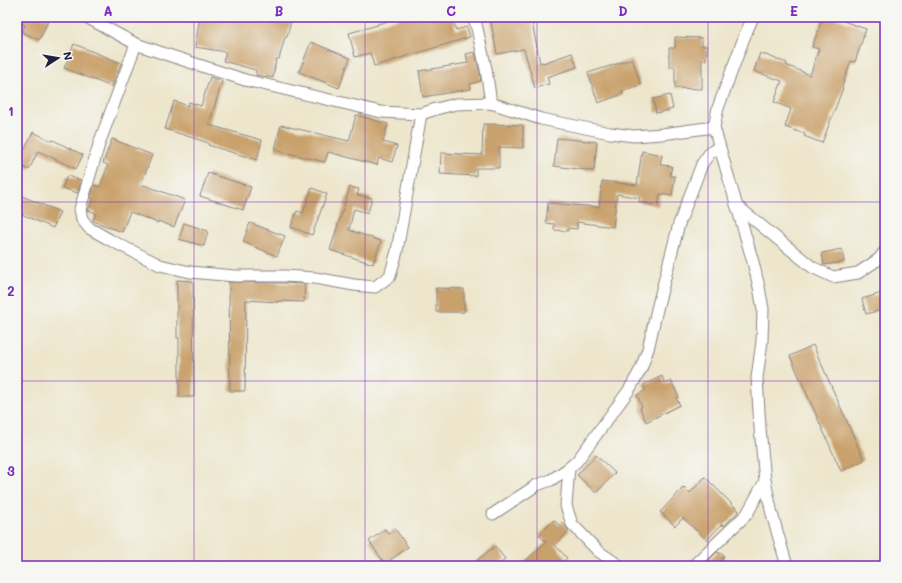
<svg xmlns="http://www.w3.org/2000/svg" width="902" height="583" font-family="Mali,sans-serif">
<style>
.building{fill:#c9a16c}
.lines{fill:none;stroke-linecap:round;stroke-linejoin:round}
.minor-casing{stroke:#888484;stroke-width:13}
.minor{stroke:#fff;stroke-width:11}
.grid{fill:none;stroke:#7b2cbf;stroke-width:1;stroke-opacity:0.55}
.neatline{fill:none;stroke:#7b2cbf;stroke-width:1.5}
.grid-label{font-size:13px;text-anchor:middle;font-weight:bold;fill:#7b2cbf}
</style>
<rect width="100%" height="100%" fill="#f6f6f2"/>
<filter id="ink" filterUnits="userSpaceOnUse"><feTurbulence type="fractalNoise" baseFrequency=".025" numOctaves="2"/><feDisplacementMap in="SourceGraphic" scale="8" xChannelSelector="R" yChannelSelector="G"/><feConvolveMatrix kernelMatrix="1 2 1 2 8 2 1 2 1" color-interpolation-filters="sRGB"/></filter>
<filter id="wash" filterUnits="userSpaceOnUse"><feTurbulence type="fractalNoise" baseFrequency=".012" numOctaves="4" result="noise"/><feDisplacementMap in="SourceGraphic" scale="16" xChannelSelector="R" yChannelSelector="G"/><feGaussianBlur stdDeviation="0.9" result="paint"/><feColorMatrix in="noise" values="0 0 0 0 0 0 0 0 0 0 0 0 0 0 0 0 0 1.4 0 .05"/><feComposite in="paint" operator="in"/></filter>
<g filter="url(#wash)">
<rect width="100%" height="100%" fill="#ede6cc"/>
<g id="blocks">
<g class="building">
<polygon points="17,17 50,17 39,40 22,32 25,25 17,22"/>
<polygon points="200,17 292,17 287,37 285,37 279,59 276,59 273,78 256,75 256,70 223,61 226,52 195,47"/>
<polygon points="405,17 452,17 456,30 467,27 470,37 374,66 370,53 355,57 349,33 378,25 377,24"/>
<polygon points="490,17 531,17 540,63 543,62 543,63 572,53 577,67 547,77 549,84 535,88 524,49 497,54"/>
<polygon points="823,17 832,17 866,29 855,62 851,61 842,87 843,88 822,143 804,136 805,134 785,127 791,109 774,102 782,81 754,71 760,53 787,63 786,65 810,75 819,49 812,47"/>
<polygon points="675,37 702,38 702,46 707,46 706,60 702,59 702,89 675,88 675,67 669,67 669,48 675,48"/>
<polygon points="311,42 350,58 339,88 299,72"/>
<polygon points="74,44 121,63 112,87 64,68"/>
<polygon points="475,52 481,81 470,84 471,89 423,97 419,71 468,63 466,54"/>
<polygon points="632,59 641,85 622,91 623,94 598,103 588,73"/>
<polygon points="210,77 222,81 209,125 262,140 257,160 208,145 209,143 165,129 174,101 188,106 189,102 201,106"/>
<polygon points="670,95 673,109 656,113 653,99"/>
<polygon points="356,115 388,124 383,142 397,146 392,162 379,158 377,165 328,152 325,162 275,150 281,125 349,141"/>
<polygon points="483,124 523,125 523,148 499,147 499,168 476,168 476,176 440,174 441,153 482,155"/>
<polygon points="33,132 52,141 53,140 83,155 76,169 38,151 29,170 17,164"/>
<polygon points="557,138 597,142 594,171 554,166"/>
<polygon points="112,139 152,155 141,184 185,200 174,227 158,221 158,223 130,212 122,232 93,221 96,213 88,210 93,198 91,197 94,185 100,187 108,165 103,163"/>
<polygon points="642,151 662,155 660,165 672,166 670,176 675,176 672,196 660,194 658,206 639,202 640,198 617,194 613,227 577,222 577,229 568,228 568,231 554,230 554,224 546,223 548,203 599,207 602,181 637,185"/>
<polygon points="208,173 251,187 243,210 200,196"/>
<polygon points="67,176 81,180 78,193 62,188"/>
<polygon points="350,187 359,189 357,195 372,198 368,213 354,209 349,230 381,241 373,264 330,250"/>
<polygon points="312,188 327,194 312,235 291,227 297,211 303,213"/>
<polygon points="22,196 60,212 53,228 17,212 17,207"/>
<polygon points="184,223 208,231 204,246 179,239"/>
<polygon points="250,223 285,236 277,256 243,242"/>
<polygon points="842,249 844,262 824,265 822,253"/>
<polygon points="177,280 193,281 194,397 179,397 179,338 177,338"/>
<polygon points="229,282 284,283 305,284 304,302 278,301 278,302 246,300 245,391 230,391"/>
<polygon points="436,288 464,289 464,312 436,312"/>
<polygon points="885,292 885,309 866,314 862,299"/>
<polygon points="813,345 864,460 841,471 790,356"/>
<polygon points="662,376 665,384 671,381 679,397 676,398 680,405 646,422 640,408 642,407 637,395 646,390 643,385"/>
<polygon points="596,455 615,473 596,493 577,475"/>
<polygon points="705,477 739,511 724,526 722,524 707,540 683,518 675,526 660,512 684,487 690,493"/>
<polygon points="554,520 559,525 562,522 569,531 555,545 567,558 558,566 520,566 546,542 539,535"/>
<polygon points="385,529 389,534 395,529 408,547 385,564 369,541"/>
<polygon points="495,546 505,559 497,566 470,566"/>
<polygon points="717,552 724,555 720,566 705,566 706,563"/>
</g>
</g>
</g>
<g filter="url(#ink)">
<use href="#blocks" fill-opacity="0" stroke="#888484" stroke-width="1"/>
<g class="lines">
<defs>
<g id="minor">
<polyline points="86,17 136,44 165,54 245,80 381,112 421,114 436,109 456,104 491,103 541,119 610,133 634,136 662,134 714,127"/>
<polyline points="473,17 476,24 486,69 491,103"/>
<polyline points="753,17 745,35 718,108 714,127 753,262 759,287 763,309 762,341 757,378 760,428 765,481 772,514 787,566"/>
<polyline points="136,44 100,141 80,209 82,219 89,228 110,240 160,265 190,272 235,276 284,276 315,278 354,285 375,287 390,276 397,251 421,114"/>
<polyline points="736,205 812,267 833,277 858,273 879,259 885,251"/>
<polyline points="569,468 566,506 572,524 598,551 620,566"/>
<polyline points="493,514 537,485 551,480 569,468 577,461 629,390 641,369 648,349 658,305 679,224 702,164 709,154 719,146"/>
<polyline points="691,566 695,564 747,514 765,481"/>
</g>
</defs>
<use href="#minor" class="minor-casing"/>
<use href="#minor" class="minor"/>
</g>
</g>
<path class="grid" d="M194,17V566M365,17V566M537,17V566M708,17V566M17,202H885M17,381H885"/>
<rect width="902" height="583" fill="none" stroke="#f6f6f2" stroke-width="44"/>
<g transform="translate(58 58) rotate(78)" stroke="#f6f6f2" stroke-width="3" paint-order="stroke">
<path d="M0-3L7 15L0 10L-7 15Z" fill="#22223b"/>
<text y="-6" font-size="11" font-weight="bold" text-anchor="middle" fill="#22223b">N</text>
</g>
<rect x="22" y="22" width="858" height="539" class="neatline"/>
<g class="grid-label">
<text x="108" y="16">A</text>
<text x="279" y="16">B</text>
<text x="451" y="16">C</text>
<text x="623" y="16">D</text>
<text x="794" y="16">E</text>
<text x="11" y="116">1</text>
<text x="11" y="296">2</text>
<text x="11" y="476">3</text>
</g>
</svg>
